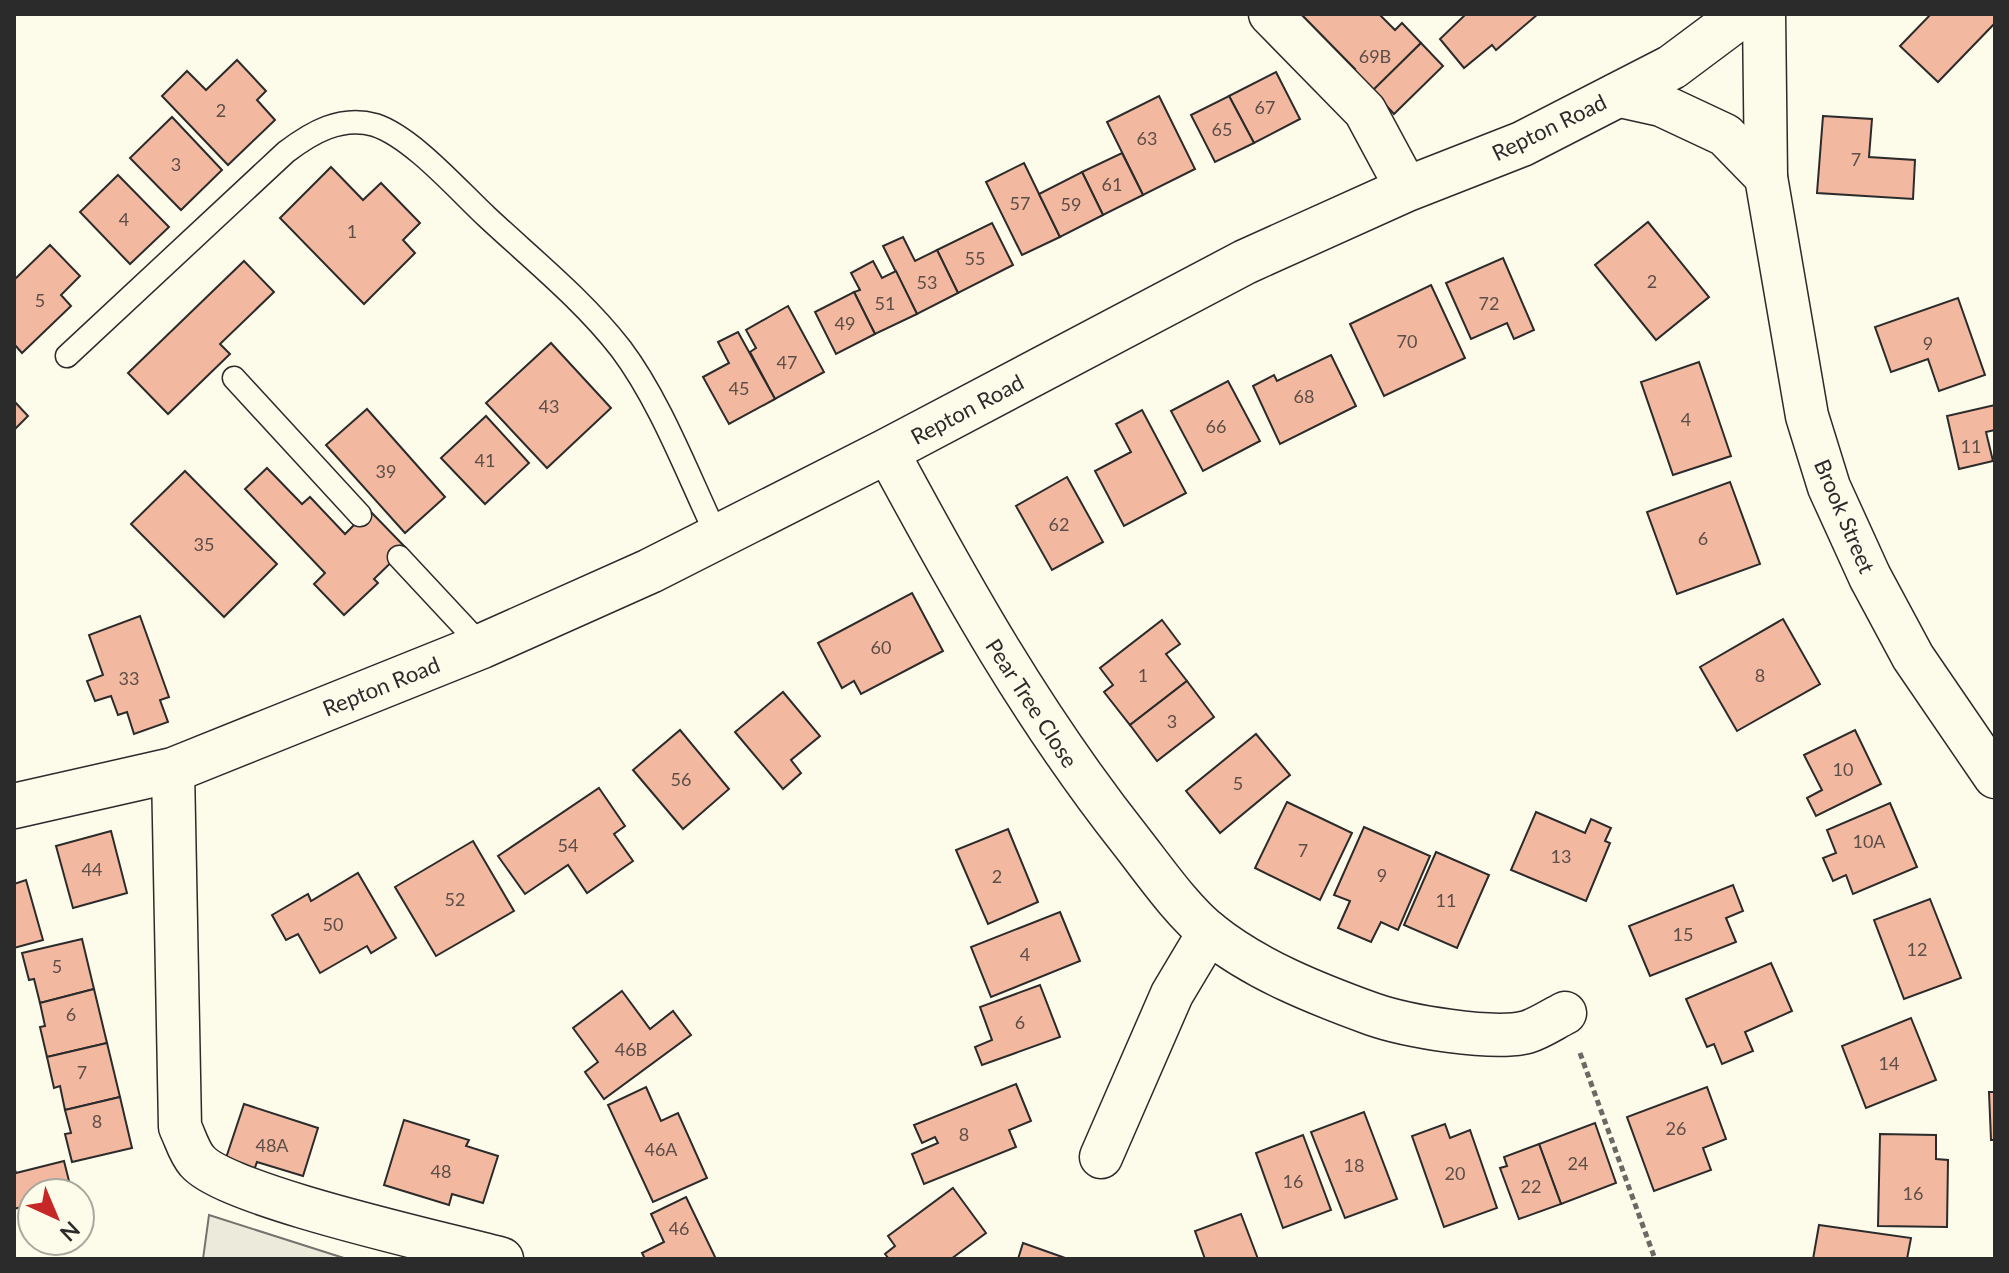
<svg xmlns="http://www.w3.org/2000/svg" width="2009" height="1273" font-family="Lato,sans-serif">
<style>
.green{fill:#ecebdb;stroke:#74746e;stroke-width:2}
.building{fill:#f2b8a0;stroke:#2b2b2b;stroke-width:2}
.lines{fill:none;stroke-linecap:round;stroke-linejoin:round}
.service-casing{stroke:#2b2b2b;stroke-width:25}
.minor-casing{stroke:#2b2b2b;stroke-width:45}
.tertiary-casing{stroke:#2b2b2b;stroke-width:47}
.path{stroke:#6a6964;stroke-width:5;stroke-dasharray:6 4;stroke-linecap:butt}
.service{stroke:#fdfbea;stroke-width:22}
.minor{stroke:#fdfbea;stroke-width:42}
.tertiary{stroke:#fdfbea;stroke-width:44}
.labels{text-anchor:middle;dominant-baseline:central;stroke-width:6;stroke-linejoin:round;paint-order:stroke}
.number-label{font-size:18px;fill:#5d4e48}
.street-label{font-size:22px;fill:#2b2b2b;stroke:#fdfbea}
</style>
<rect width="100%" height="100%" fill="#fdfbea"/>
<polygon class="green" points="209,1215 347,1259 203,1259"/>
<g class="building">
<polygon points="1301,14 1379,14 1395,30 1402,23 1421,43 1370,94 1349,74 1355,69"/>
<polygon points="1466,14 1538,14 1496,50 1492,45 1464,68 1440,39"/>
<polygon points="1931,14 1995,14 1995,23 1938,82 1900,46"/>
<polygon points="1421,43 1443,66 1394,114 1382,101 1366,97"/>
<polygon points="237,60 266,91 257,100 275,120 228,165 162,96 187,71 206,90"/>
<polygon points="1276,72 1300,119 1254,143 1229,96"/>
<polygon points="1159,96 1195,169 1143,195 1107,122"/>
<polygon points="1229,96 1254,143 1215,162 1191,115"/>
<polygon points="1823,116 1872,119 1869,157 1915,160 1913,199 1817,193"/>
<polygon points="172,117 222,170 181,210 130,158"/>
<polygon points="1122,153 1143,195 1103,215 1082,172"/>
<polygon points="1024,163 1060,237 1022,255 986,182"/>
<polygon points="331,167 363,200 381,183 420,223 403,240 415,253 364,304 280,218"/>
<polygon points="1082,172 1103,215 1060,237 1039,194"/>
<polygon points="118,175 169,227 130,264 80,212"/>
<polygon points="1648,222 1709,297 1656,340 1595,265"/>
<polygon points="992,223 1013,265 958,293 937,250"/>
<polygon points="903,237 915,261 937,250 958,293 917,314 883,246"/>
<polygon points="50,245 80,276 61,295 71,306 22,353 14,344 14,280"/>
<polygon points="1503,258 1534,330 1514,339 1507,323 1471,339 1446,283"/>
<polygon points="244,261 274,292 220,344 230,354 168,414 128,373"/>
<polygon points="873,261 882,278 896,271 917,314 875,334 854,292 860,290 851,273"/>
<polygon points="1431,285 1465,358 1384,396 1350,324"/>
<polygon points="854,292 875,334 836,354 815,312"/>
<polygon points="1958,298 1985,375 1939,391 1928,359 1891,372 1875,327"/>
<polygon points="788,306 824,372 775,399 750,352 756,348 746,330"/>
<polygon points="738,332 775,399 729,424 703,377 729,363 718,342"/>
<polygon points="551,343 611,408 547,468 486,403"/>
<polygon points="1331,355 1356,406 1280,444 1253,386 1274,375 1277,381"/>
<polygon points="1699,362 1731,456 1673,475 1641,382"/>
<polygon points="1228,381 1260,441 1203,471 1171,411"/>
<polygon points="14,401 28,416 14,430"/>
<polygon points="1995,405 1995,430 1986,432 1993,461 1959,469 1947,416"/>
<polygon points="367,409 445,497 405,533 326,445"/>
<polygon points="1142,410 1186,493 1124,526 1095,471 1131,452 1116,424"/>
<polygon points="486,416 529,463 485,504 441,458"/>
<polygon points="267,468 302,504 310,497 345,534 369,510 406,548 374,579 378,583 344,615 314,584 325,573 245,489"/>
<polygon points="185,471 277,564 224,617 131,524"/>
<polygon points="1067,477 1103,542 1052,570 1016,506"/>
<polygon points="1730,482 1760,564 1677,594 1647,512"/>
<polygon points="912,593 943,651 861,694 854,681 842,688 818,643"/>
<polygon points="140,616 169,697 160,700 168,722 134,734 127,712 118,715 111,696 95,701 87,681 103,675 89,635"/>
<polygon points="1783,619 1820,684 1737,731 1700,667"/>
<polygon points="1162,620 1180,644 1166,654 1187,681 1130,725 1104,692 1113,685 1100,668"/>
<polygon points="1187,681 1214,717 1157,761 1130,725"/>
<polygon points="783,692 820,736 791,760 801,773 783,789 735,732"/>
<polygon points="680,730 729,789 683,829 633,770"/>
<polygon points="1855,730 1881,784 1816,816 1807,798 1822,790 1804,755"/>
<polygon points="1256,734 1290,775 1220,833 1186,791"/>
<polygon points="599,788 625,826 614,834 633,861 587,893 568,865 525,894 498,856"/>
<polygon points="1287,802 1352,833 1320,900 1255,868"/>
<polygon points="1890,803 1917,867 1853,894 1846,875 1833,881 1823,858 1836,853 1827,830"/>
<polygon points="1536,812 1585,833 1591,819 1611,828 1605,841 1610,843 1586,901 1511,870"/>
<polygon points="1364,827 1430,856 1398,930 1381,922 1371,942 1338,928 1350,901 1334,895"/>
<polygon points="1008,829 1038,902 988,924 956,850"/>
<polygon points="111,831 127,893 73,908 56,846"/>
<polygon points="473,841 514,911 436,956 395,887"/>
<polygon points="1436,852 1489,875 1457,948 1404,925"/>
<polygon points="358,873 396,938 371,953 367,946 320,973 298,934 286,940 272,915 308,894 311,901"/>
<polygon points="26,880 43,940 14,948 14,884"/>
<polygon points="1733,885 1743,911 1726,918 1736,942 1650,976 1629,926"/>
<polygon points="1930,899 1961,978 1904,999 1874,920"/>
<polygon points="1060,912 1080,961 991,997 971,947"/>
<polygon points="82,939 94,989 40,1003 34,979 29,980 22,953"/>
<polygon points="1771,963 1792,1011 1745,1032 1753,1051 1722,1064 1714,1044 1707,1047 1686,999"/>
<polygon points="1040,985 1060,1037 982,1065 975,1047 992,1040 980,1007"/>
<polygon points="94,989 107,1043 47,1057 40,1027 45,1026 40,1003"/>
<polygon points="622,991 650,1029 673,1011 691,1035 604,1099 585,1072 598,1062 573,1028"/>
<polygon points="1911,1018 1936,1080 1866,1108 1842,1046"/>
<polygon points="107,1043 120,1097 65,1110 60,1086 54,1088 47,1057"/>
<polygon points="1016,1084 1031,1121 1009,1130 1016,1147 924,1184 912,1154 938,1143 935,1137 922,1143 914,1125"/>
<polygon points="646,1087 661,1121 678,1113 707,1178 653,1202 608,1105"/>
<polygon points="1707,1087 1726,1139 1703,1148 1711,1170 1654,1191 1627,1117"/>
<polygon points="1989,1092 1995,1092 1995,1140 1991,1140"/>
<polygon points="120,1097 132,1148 72,1162 65,1134 71,1133 65,1110"/>
<polygon points="244,1104 318,1128 303,1176 257,1162 253,1173 224,1164"/>
<polygon points="1364,1112 1397,1199 1345,1218 1311,1132"/>
<polygon points="404,1120 469,1140 466,1146 498,1156 483,1203 452,1194 449,1205 384,1185"/>
<polygon points="1595,1123 1616,1183 1561,1204 1539,1144"/>
<polygon points="1445,1124 1450,1138 1470,1130 1497,1208 1444,1227 1412,1136"/>
<polygon points="1880,1134 1936,1135 1936,1159 1948,1160 1947,1227 1878,1226"/>
<polygon points="1303,1135 1331,1210 1283,1228 1256,1153"/>
<polygon points="1539,1144 1561,1204 1519,1219 1500,1168 1507,1166 1504,1157"/>
<polygon points="64,1161 72,1193 32,1193 32,1204 14,1209 14,1167 16,1173"/>
<polygon points="953,1188 986,1233 951,1259 889,1259 885,1254 895,1246 888,1236"/>
<polygon points="686,1197 716,1259 645,1259 642,1253 664,1242 651,1214"/>
<polygon points="1241,1214 1258,1259 1205,1259 1195,1231"/>
<polygon points="1819,1225 1911,1238 1907,1259 1813,1259"/>
<polygon points="1023,1243 1068,1259 1018,1259"/>
</g>
<g class="lines">
<defs>
<g id="service">
<path d="M67,356L286,152C311,133 341,115 375,125C412,137 458,190 487,217C532,259 583,300 621,349C661,402 689,478 718,538"/>
<polyline points="234,378 360,515"/>
<polyline points="399,557 482,646"/>
</g>
<g id="minor">
<polyline points="1270,14 1365,111 1407,189"/>
<polyline points="1764,14 1766,177 1807,416 1829,487 1870,577 1913,657 1995,777"/>
<polyline points="1616,95 1661,105 1725,135 1766,177"/>
<path d="M887,451C962,590 1032,716 1131,841C1153,869 1182,911 1210,933C1256,970 1317,994 1372,1014C1406,1026 1493,1041 1527,1032C1540,1028 1553,1019 1565,1013"/>
<path d="M173,770L180,1127C185,1137 189,1152 197,1161C226,1196 447,1244 502,1259"/>
<polyline points="1101,1157 1172,994 1209,932"/>
</g>
<polyline id="tertiary" points="14,806 173,770 482,646 650,571 887,451 1245,262 1407,189 1522,144 1672,67 1743,14"/>
</defs>
<use href="#service" class="service-casing"/>
<use href="#minor" class="minor-casing"/>
<use href="#tertiary" class="tertiary-casing"/>
<polyline class="path" points="1580,1053 1655,1259"/>
<use href="#service" class="service"/>
<use href="#minor" class="minor"/>
<use href="#tertiary" class="tertiary"/>
</g>
<g class="labels">
<g class="number-label">
<text x="1375" y="56">69B</text>
<text x="1265" y="107">67</text>
<text x="221" y="110">2</text>
<text x="1222" y="129">65</text>
<text x="1147" y="138">63</text>
<text x="1856" y="159">7</text>
<text x="176" y="164">3</text>
<text x="1112" y="184">61</text>
<text x="1020" y="203">57</text>
<text x="1071" y="204">59</text>
<text x="124" y="219">4</text>
<text x="352" y="231">1</text>
<text x="975" y="258">55</text>
<text x="1652" y="281">2</text>
<text x="927" y="282">53</text>
<text x="40" y="300">5</text>
<text x="885" y="303">51</text>
<text x="1489" y="303">72</text>
<text x="845" y="323">49</text>
<text x="1407" y="341">70</text>
<text x="1928" y="343">9</text>
<text x="787" y="362">47</text>
<text x="739" y="388">45</text>
<text x="1304" y="396">68</text>
<text x="549" y="406">43</text>
<text x="1686" y="419">4</text>
<text x="1216" y="426">66</text>
<text x="1971" y="446">11</text>
<text x="485" y="460">41</text>
<text x="386" y="471">39</text>
<text x="1059" y="524">62</text>
<text x="1703" y="538">6</text>
<text x="204" y="544">35</text>
<text x="881" y="647">60</text>
<text x="1143" y="675">1</text>
<text x="1760" y="675">8</text>
<text x="129" y="678">33</text>
<text x="1172" y="721">3</text>
<text x="1843" y="769">10</text>
<text x="681" y="779">56</text>
<text x="1238" y="783">5</text>
<text x="1869" y="841">10A</text>
<text x="568" y="845">54</text>
<text x="1303" y="850">7</text>
<text x="1561" y="856">13</text>
<text x="92" y="869">44</text>
<text x="1382" y="875">9</text>
<text x="997" y="876">2</text>
<text x="455" y="899">52</text>
<text x="1446" y="900">11</text>
<text x="333" y="924">50</text>
<text x="1683" y="934">15</text>
<text x="1917" y="949">12</text>
<text x="1025" y="954">4</text>
<text x="57" y="966">5</text>
<text x="71" y="1014">6</text>
<text x="1020" y="1022">6</text>
<text x="631" y="1049">46B</text>
<text x="1889" y="1063">14</text>
<text x="82" y="1072">7</text>
<text x="97" y="1121">8</text>
<text x="1676" y="1128">26</text>
<text x="964" y="1134">8</text>
<text x="272" y="1145">48A</text>
<text x="661" y="1149">46A</text>
<text x="1578" y="1163">24</text>
<text x="1354" y="1165">18</text>
<text x="441" y="1171">48</text>
<text x="1455" y="1173">20</text>
<text x="1293" y="1181">16</text>
<text x="1531" y="1186">22</text>
<text x="1913" y="1193">16</text>
<text x="679" y="1228">46</text>
</g>
<g class="street-label">
<text transform="translate(1549 127) rotate(-26)">Repton Road</text>
<text transform="translate(967 409) rotate(-28)">Repton Road</text>
<text transform="translate(1845 516) rotate(67)">Brook Street</text>
<text transform="translate(381 686) rotate(-22)">Repton Road</text>
<text transform="translate(1032 703) rotate(57)">Pear Tree Close</text>
</g>
</g>
<rect width="2009" height="1273" fill="none" stroke="#2b2b2b" stroke-width="32"/>
<g transform="translate(56 1217) rotate(136)"><circle r="38" fill="#fdfbea" stroke="#a9a89e" stroke-width="2"/>
<path d="M0-6L14 30L0 20L-14 30Z" fill="#c62828"/>
<text y="-12" font-size="22" font-weight="bold" text-anchor="middle" fill="#2b2b2b">N</text>
</g>
</svg>
